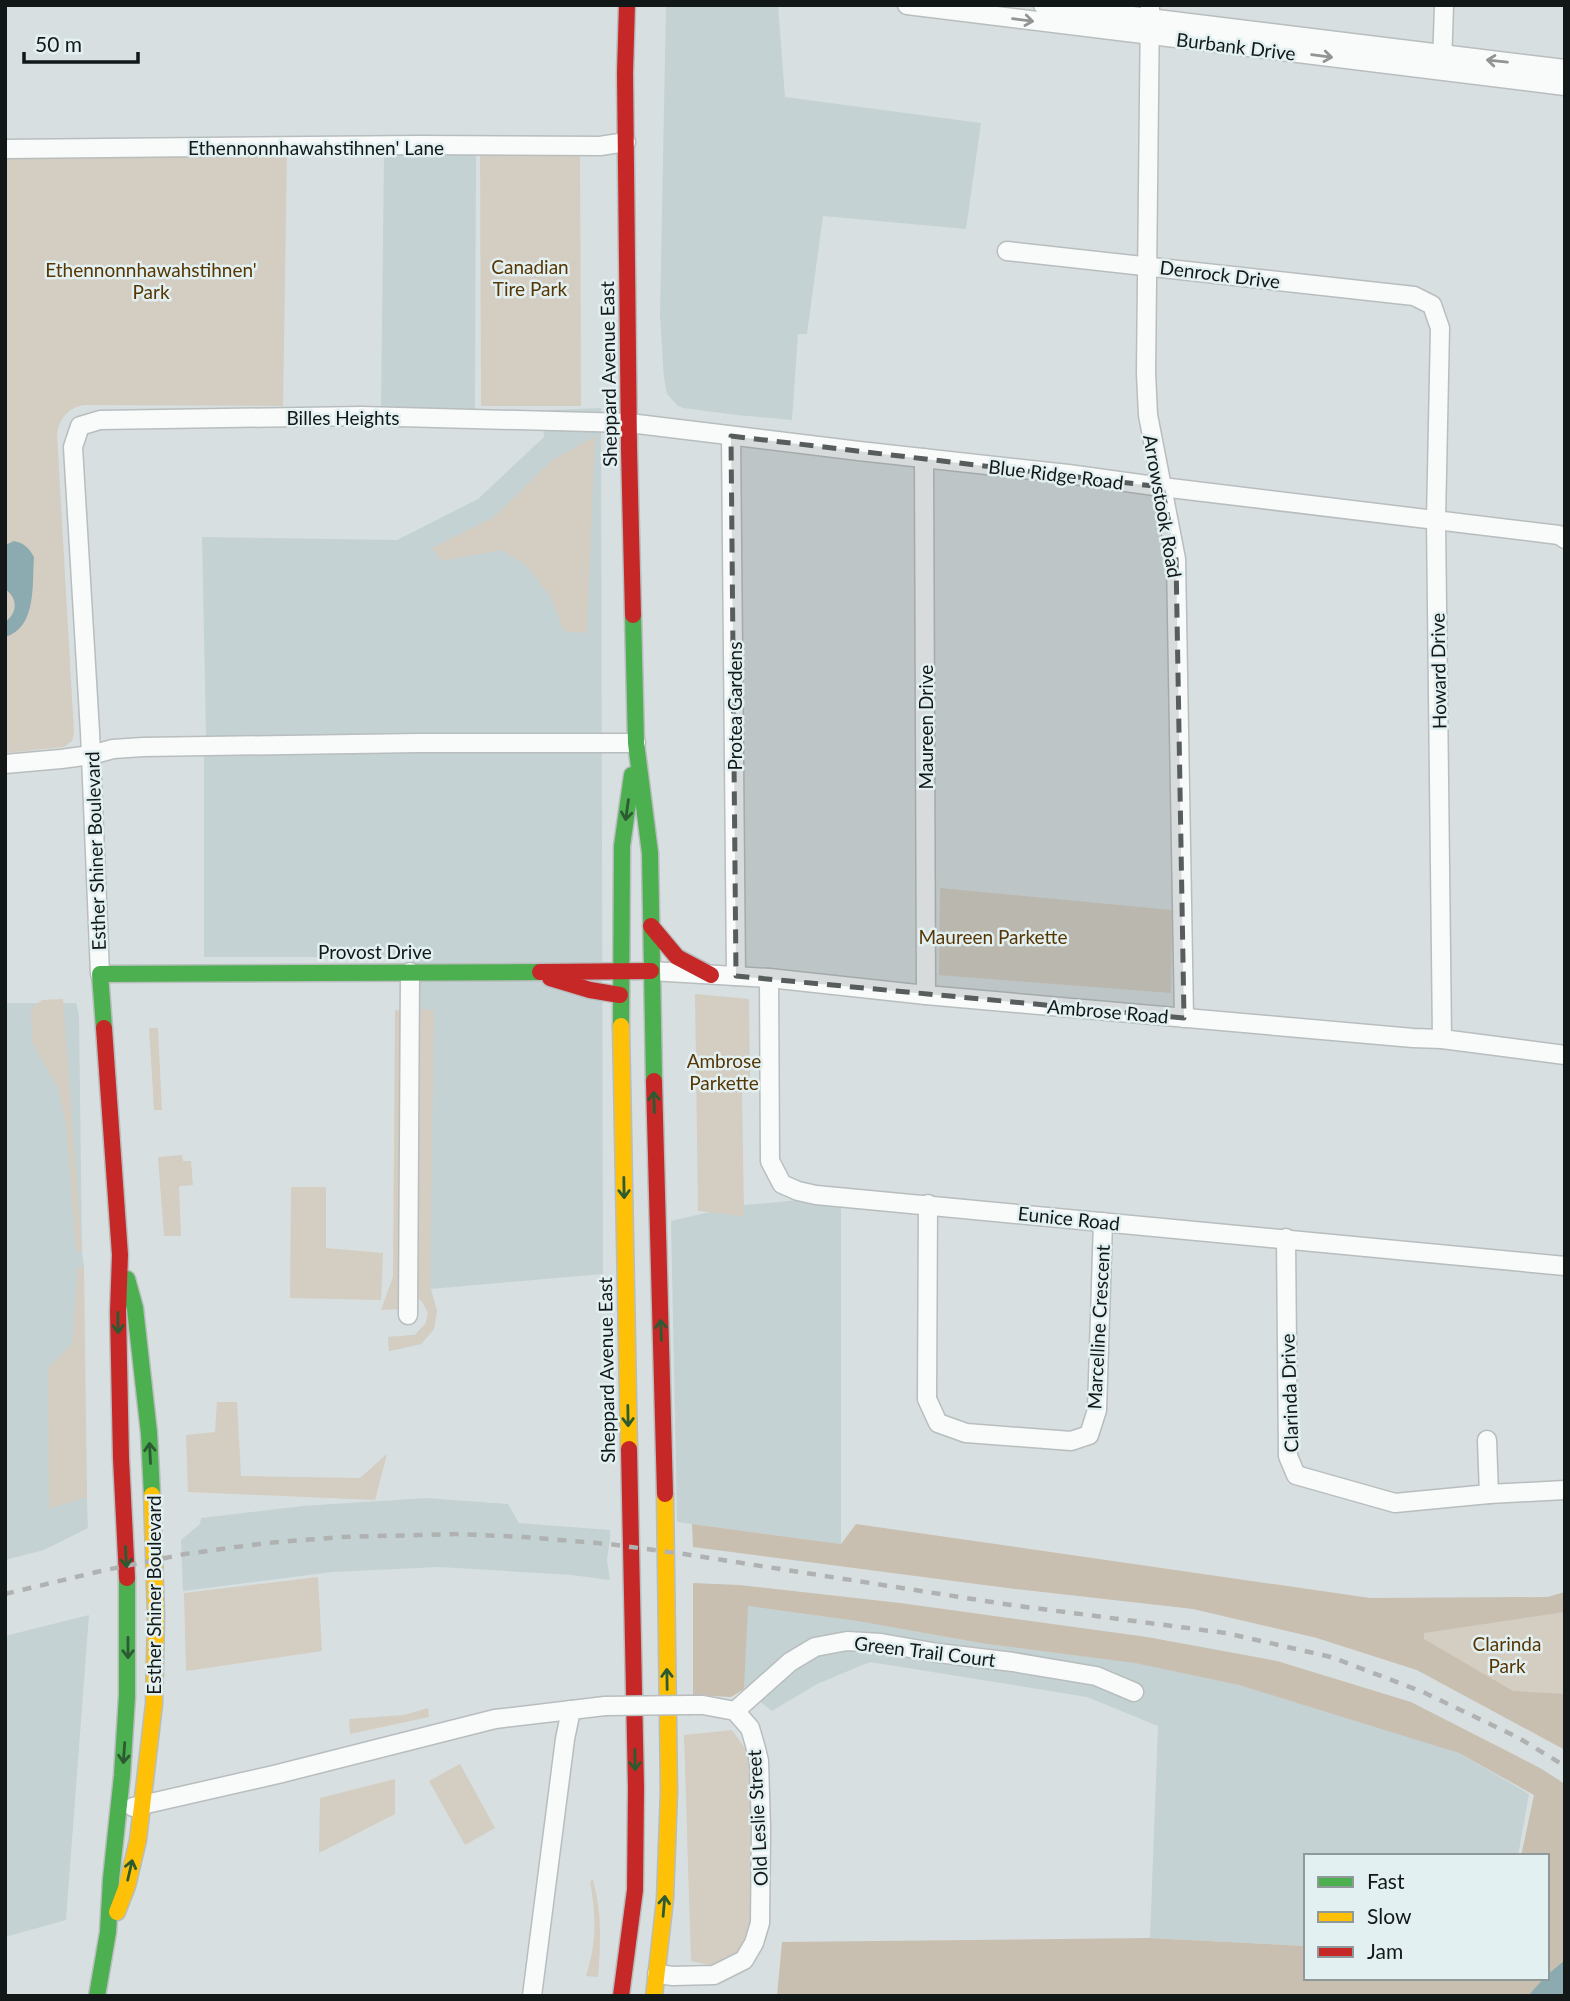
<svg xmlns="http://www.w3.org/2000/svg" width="1570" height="2001" font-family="Lato,sans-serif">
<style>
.built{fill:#c4d2d4}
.green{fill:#d4cdc2}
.forest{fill:#c8bfb0}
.water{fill:#8cabb0}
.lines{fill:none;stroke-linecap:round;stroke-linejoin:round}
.street-casing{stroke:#b8bdbd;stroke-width:21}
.fast-casing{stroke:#b8bdbd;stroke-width:19}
.slow-casing{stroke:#b8bdbd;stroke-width:19}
.jam-casing{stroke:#b8bdbd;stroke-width:19}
.street{stroke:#f9fafa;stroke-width:18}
.fast{stroke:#4caf50;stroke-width:16}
.slow{stroke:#ffc107;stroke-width:16}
.jam{stroke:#c62828;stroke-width:16}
.rail{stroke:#b0b2b2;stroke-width:4.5;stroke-dasharray:9 9;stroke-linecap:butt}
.street-bridge-casing{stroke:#b8bdbd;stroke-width:21;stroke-linecap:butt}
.street-bridge{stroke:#f9fafa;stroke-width:18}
.oneway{stroke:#919494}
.oneway2{stroke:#2c5b31}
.marked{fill:#575d5d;fill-opacity:0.2;stroke:#575d5d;stroke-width:5;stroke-dasharray:14 9;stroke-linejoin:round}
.labels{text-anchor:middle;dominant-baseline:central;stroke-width:5;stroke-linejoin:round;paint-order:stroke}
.street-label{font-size:19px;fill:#121717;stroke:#e3f0f2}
.park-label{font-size:19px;fill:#563603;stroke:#e3f0f2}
</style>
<rect width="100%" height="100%" fill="#d8dfe0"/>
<g class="built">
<polygon points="666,5 778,5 785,97 981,123 966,229 823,216 807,334 798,334 792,420 737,415 683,408 678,406 667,394 664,378 660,316"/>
<polygon points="476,150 475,413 601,408 603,1274 431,1289 437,1311 434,1329 421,1344 389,1351 388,1337 415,1335 426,1323 428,1313 423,1303 414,1293 410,957 204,957 204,752 206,735 202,537 397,540 478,499 544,437 543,429 433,420 381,406 384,154"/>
<polygon points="5,1003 76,1003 79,1015 82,1251 84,1267 83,1370 88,1528 44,1550 5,1560"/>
<polygon points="841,1196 841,1544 677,1522 671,1221 735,1206"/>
<polygon points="426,1498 508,1504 519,1523 610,1530 610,1538 607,1560 610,1580 571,1575 439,1567 332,1572 183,1591 181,1540 200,1524 201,1518 303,1506"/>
<polygon points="747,1606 857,1621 986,1644 1138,1663 1239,1685 1404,1734 1459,1753 1529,1794 1518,1856 1306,1856 1306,1946 1150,1938 1158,1726 1087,1697 870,1662 817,1684 772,1711 744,1689"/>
<polygon points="89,1615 66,1920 5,1937 5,1636"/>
</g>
<g class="green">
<polygon points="580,147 581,406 481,406 480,148"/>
<path d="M287,153L283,406L83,405C67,409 59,419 57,434L74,733L72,741L64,747L5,753V157Z"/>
<polygon points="595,436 587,633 564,631 550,596 526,565 501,550 442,561 432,548 494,517 551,461"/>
<polygon points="940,888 1172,910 1171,993 939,975"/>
<polygon points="695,994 749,999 750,1092 742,1092 744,1216 698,1211"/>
<polygon points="63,999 82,1251 76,1252 66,1124 58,1088 32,1043 31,1009 42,1000"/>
<polygon points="410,1009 434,1010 430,1289 437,1311 434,1329 421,1344 389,1351 388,1337 415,1335 426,1323 428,1313 423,1303 414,1293"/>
<polygon points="395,1010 404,1011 402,1309 381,1310 393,1277"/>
<polygon points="149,1028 158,1028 162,1110 154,1110"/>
<polygon points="182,1155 183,1161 191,1161 193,1185 179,1186 181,1236 164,1236 158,1157"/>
<polygon points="291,1187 326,1187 326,1248 383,1253 381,1300 290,1298"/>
<polygon points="78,1266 84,1267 87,1497 49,1509 48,1368 72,1344"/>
<polygon points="217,1402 237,1402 241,1476 360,1478 387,1454 375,1500 188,1492 186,1435 215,1432"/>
<polygon points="318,1577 322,1651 186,1671 184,1593"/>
<polygon points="1565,1592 1565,1723 1546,1739 1417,1670 1317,1638 1548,1597"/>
<polygon points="428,1708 429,1717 350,1734 349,1719 404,1715"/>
<polygon points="732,1730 749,1754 753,1923 742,1950 715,1966 691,1961 684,1735"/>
<polygon points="460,1764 495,1828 465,1845 429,1781"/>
<polygon points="395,1779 395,1814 319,1853 320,1798"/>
<path d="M593,1880C602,1913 601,1944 598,1977L586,1976C597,1942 596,1916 590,1881Z"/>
</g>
<g class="forest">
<polygon points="692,1524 841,1544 856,1524 1370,1598 1548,1597 1565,1592 1565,1612 1424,1633 1424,1639 1513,1691 1565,1694 1565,1750 1417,1670 1317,1638 1193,1609 1015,1589 693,1547"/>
<polygon points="693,1583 739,1585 900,1603 1147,1637 1277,1661 1411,1702 1540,1768 1565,1784 1565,1996 777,1996 782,1942 1150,1938 1306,1946 1306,1978 1547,1978 1547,1856 1521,1856 1534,1795 1459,1753 1239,1685 1135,1663 986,1644 857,1621 748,1606 744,1689 731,1697 693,1695"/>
</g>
<g class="water">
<path d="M14,541C24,543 29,548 34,557C32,584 37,628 5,637V622C18,613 18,598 5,589V545Z"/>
<polygon points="1565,1960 1565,1996 1528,1996 1544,1978 1547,1978 1547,1975"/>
</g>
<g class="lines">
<defs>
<g id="street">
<polyline points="907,5 1565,86"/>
<polyline points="1043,5 1565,69"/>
<polyline points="1150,5 1146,373 1148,415 1176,559 1184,1018"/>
<polyline points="1442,65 1444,5"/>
<polyline points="5,149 420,145 600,146 626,142"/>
<polyline points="1007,251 1414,296 1432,305 1440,328 1436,520 1442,1039"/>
<polyline points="731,436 736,976"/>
<polyline points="924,458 926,995"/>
<polyline points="5,764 61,759 91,755 113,749 143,747 419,743 636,743"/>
<polyline points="651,971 769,978 926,995 1413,1038 1442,1039 1565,1055"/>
<polyline points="100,974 90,732 73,447 80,426 100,420 361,416 629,423 859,451 1068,474 1162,487 1559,535 1565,539"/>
<polyline points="769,978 770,1161 782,1184 798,1191 816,1195 1565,1266"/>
<polyline points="928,1204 927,1399 938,1423 966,1433 1071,1441 1089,1435 1097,1410 1103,1222"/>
<polyline points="1286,1238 1288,1456 1296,1475 1395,1503 1489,1494 1565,1490"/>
<polyline points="408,1315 410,972"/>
<polyline points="1487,1440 1489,1494"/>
<polyline points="735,1711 790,1662 815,1647 847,1641 881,1643 938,1653 1013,1662 1096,1676 1134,1692"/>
<polyline points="133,1807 278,1774 495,1719 605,1706"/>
<polyline points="657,1974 673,1976 714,1975 744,1960 754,1943 760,1923 761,1828 759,1761 755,1745 750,1728 735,1711 703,1705 690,1705"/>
<polyline points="532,1996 565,1739 571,1710"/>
</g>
<g id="fast">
<polyline points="633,615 636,743 650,853 654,1081"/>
<polyline points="621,1026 622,846 632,775"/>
<polyline points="104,1028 100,974 540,972"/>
<polyline points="127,1279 135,1308 149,1433 152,1495"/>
<polyline points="97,1996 108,1932 111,1879 122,1776 127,1696 127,1578"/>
</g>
<g id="slow">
<polyline points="621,1026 629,1449"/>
<polyline points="117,1912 127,1886 138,1840 154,1704 156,1616 152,1495"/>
<polyline points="654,1996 665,1899 669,1792 665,1494"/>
</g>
<g id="jam">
<polyline points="627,5 625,73 629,448 633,615"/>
<polyline points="651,926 677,957 711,975"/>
<polyline points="540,972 651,971"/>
<polyline points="550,978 590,990 620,995"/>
<polyline points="104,1028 120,1255 118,1312 121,1458 127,1578"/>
<polyline points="654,1081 665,1494"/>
<polyline points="621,1996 635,1890 636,1788 629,1449"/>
</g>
</defs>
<use href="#street" class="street-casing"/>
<use href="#fast" class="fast-casing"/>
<use href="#slow" class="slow-casing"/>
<use href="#jam" class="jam-casing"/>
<use href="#street" class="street"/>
<use href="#fast" class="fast"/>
<use href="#slow" class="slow"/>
<use href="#jam" class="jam"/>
<polyline class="rail" points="5,1594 101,1571 185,1554 266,1543 342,1537 459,1534 524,1537 609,1544 684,1554 1011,1605 1226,1633 1331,1657 1423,1692 1517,1737 1565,1766"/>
<defs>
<polyline id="street-bridge" points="605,1706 690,1705"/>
</defs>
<use href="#street-bridge" class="street-bridge-casing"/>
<use href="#street-bridge" class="street-bridge"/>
</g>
<defs><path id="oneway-shaft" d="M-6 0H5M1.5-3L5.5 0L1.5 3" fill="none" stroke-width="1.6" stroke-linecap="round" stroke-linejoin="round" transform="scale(1.75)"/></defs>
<g class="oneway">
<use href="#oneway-shaft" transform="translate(1023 20) rotate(7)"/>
<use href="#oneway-shaft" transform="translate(1322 56) rotate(7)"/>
<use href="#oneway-shaft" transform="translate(1497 61) rotate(-174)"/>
</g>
<g class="oneway2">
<use href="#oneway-shaft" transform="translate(627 810) rotate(98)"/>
<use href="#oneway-shaft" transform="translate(654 1102) rotate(-92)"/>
<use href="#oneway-shaft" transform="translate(624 1188) rotate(89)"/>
<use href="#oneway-shaft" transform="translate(118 1323) rotate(89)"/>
<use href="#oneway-shaft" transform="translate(661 1330) rotate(-92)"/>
<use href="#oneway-shaft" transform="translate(628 1416) rotate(89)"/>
<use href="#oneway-shaft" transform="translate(150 1453) rotate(-93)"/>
<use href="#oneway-shaft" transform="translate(126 1557) rotate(87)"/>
<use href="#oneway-shaft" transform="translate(128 1648) rotate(90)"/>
<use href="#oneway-shaft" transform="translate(667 1679) rotate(-91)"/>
<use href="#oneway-shaft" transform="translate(124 1753) rotate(94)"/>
<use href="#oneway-shaft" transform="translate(635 1760) rotate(89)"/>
<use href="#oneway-shaft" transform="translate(130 1870) rotate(-77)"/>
<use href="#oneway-shaft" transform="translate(664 1906) rotate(-85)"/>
</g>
<path class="marked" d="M731,436L1162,487L1176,559L1184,1018L736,976Z"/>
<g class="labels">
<g class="street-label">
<text transform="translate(1236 46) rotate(7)">Burbank Drive</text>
<text x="316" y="147">Ethennonnhawahstihnen' Lane</text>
<text transform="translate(1220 274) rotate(7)">Denrock Drive</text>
<text transform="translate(608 374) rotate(-91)">Sheppard Avenue East</text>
<text x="343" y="417">Billes Heights</text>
<text transform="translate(1056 474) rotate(7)">Blue Ridge Road</text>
<text transform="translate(1163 506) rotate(80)">Arrowstook Road</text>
<text transform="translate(1438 671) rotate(-91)">Howard Drive</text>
<text transform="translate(734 706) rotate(-90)">Protea Gardens</text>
<text transform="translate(925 727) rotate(-90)">Maureen Drive</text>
<text transform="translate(95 851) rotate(-92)">Esther Shiner Boulevard</text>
<text x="375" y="951">Provost Drive</text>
<text transform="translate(1108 1011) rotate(5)">Ambrose Road</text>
<text transform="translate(1069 1218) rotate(6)">Eunice Road</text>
<text transform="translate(1098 1327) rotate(-87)">Marcelline Crescent</text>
<text transform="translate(606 1370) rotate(-91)">Sheppard Avenue East</text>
<text transform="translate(1289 1393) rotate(-92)">Clarinda Drive</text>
<text transform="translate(153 1595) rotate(-90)">Esther Shiner Boulevard</text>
<text transform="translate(925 1651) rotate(7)">Green Trail Court</text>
<text transform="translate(757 1818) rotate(-93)">Old Leslie Street</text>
</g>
<g class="park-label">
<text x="530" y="266">Canadian<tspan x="530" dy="22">Tire Park</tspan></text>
<text x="151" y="269">Ethennonnhawahstihnen'<tspan x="151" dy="22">Park</tspan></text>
<text x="993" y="936">Maureen Parkette</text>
<text x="724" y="1060">Ambrose<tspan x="724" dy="22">Parkette</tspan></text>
<text x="1507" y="1643">Clarinda<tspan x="1507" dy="22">Park</tspan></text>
</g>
</g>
<rect width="1570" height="2001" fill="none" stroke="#121717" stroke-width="14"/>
<rect x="1304" y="1854" width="245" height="126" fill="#e3f0f2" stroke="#8f999a" stroke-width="2"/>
<rect x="1318" y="1877" width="35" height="10" fill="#4caf50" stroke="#8f999a" stroke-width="2"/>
<text x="1367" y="1889" font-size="21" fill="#121717">Fast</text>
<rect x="1318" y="1912" width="35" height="10" fill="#ffc107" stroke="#8f999a" stroke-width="2"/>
<text x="1367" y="1924" font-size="21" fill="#121717">Slow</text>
<rect x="1318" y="1947" width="35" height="10" fill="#c62828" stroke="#8f999a" stroke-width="2"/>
<text x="1367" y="1959" font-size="21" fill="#121717">Jam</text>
<path d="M24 52v10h114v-10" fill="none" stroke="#121717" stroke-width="3.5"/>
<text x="35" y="52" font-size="21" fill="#121717" stroke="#e3f0f2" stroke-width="5" paint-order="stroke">50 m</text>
</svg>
